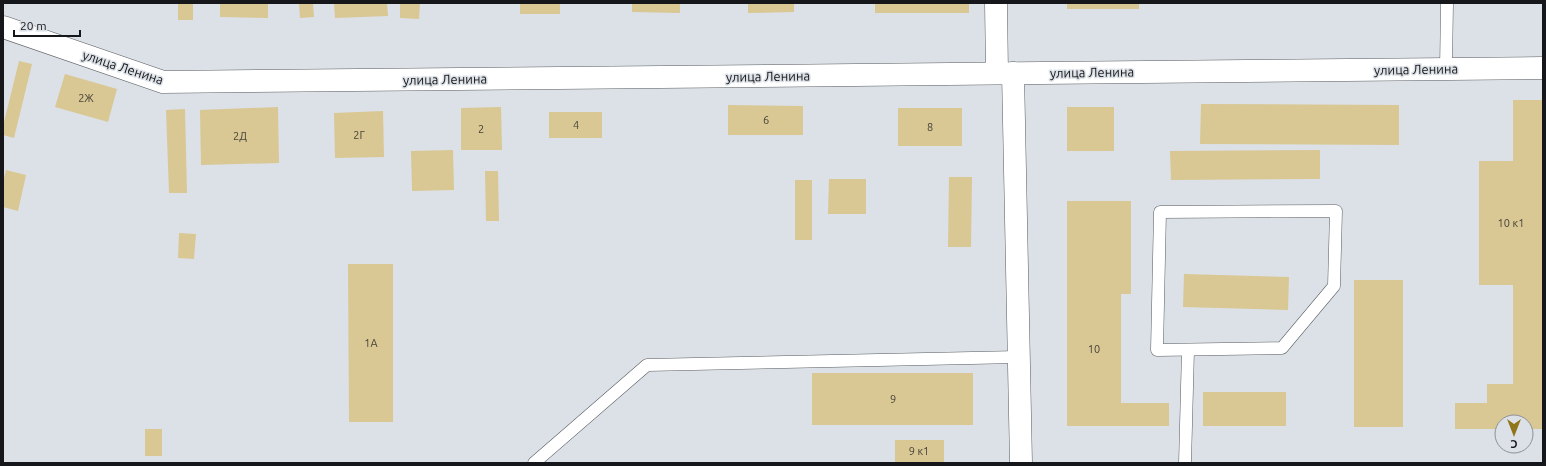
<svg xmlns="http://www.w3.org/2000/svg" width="1546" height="466" font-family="Ubuntu,sans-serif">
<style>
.building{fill:#d9c794}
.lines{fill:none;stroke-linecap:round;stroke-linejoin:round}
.lane-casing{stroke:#585c61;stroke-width:13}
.street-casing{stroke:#585c61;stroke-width:23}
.lane{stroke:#fff;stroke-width:12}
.street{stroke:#fff;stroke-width:22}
.labels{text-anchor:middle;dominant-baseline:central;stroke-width:3;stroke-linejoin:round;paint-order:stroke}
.number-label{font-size:11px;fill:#474338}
.street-label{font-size:13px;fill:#16171a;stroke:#dce1e7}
</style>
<rect width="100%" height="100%" fill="#dce1e7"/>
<g class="building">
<rect x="178" y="3" width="15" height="17"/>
<polygon points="220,3 268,3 268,18 220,17"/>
<polygon points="299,3 313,3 314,17 300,18"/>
<polygon points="334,3 387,3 388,16 335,18"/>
<polygon points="400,3 420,3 419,19 400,18"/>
<rect x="520" y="3" width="40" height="11"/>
<polygon points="632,3 680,3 680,13 632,12"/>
<polygon points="748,3 794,3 794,12 748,13"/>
<rect x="875" y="3" width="94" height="10"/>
<rect x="1067" y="3" width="72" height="6"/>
<polygon points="19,61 32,64 14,138 3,135 3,126"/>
<polygon points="65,74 117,89 108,122 55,107"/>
<polygon points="1513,100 1543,100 1543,429 1526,429 1526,422 1502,422 1502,429 1455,429 1455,403 1487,403 1487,384 1513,384 1513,285 1479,285 1479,161 1513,161"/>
<polygon points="1201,104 1399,105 1399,145 1200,144"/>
<polygon points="728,105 803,106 803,135 728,135"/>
<polygon points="278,107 279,163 201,165 200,110"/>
<polygon points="501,107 502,150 461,150 461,108"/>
<rect x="1067" y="107" width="47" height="44"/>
<rect x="898" y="108" width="64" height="38"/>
<polygon points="185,109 187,193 169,193 166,110"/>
<polygon points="383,111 384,157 335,158 334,113"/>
<rect x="549" y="112" width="53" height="26"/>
<polygon points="453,150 454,190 412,191 411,151"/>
<polygon points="1320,150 1320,179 1171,180 1170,151"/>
<polygon points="6,170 26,175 18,211 3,207 3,182"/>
<polygon points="485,171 498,171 499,221 486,221"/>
<polygon points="949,177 972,177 971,247 948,247"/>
<polygon points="829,179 866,179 866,214 828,214"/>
<rect x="795" y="180" width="17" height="60"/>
<polygon points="1067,201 1131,201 1131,294 1121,294 1121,403 1169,403 1169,426 1067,426"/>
<polygon points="179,233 196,234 194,259 178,258"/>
<polygon points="348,264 393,264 393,422 349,422"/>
<polygon points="1184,274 1289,277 1288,310 1183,307"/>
<rect x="1354" y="280" width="49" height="147"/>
<rect x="812" y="373" width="161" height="52"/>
<rect x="1203" y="392" width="83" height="34"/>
<rect x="145" y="429" width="17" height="27"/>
<rect x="895" y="440" width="49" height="23"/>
</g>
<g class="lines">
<defs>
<g id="lane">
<polyline points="1446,69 1447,3"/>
<polygon points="1336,211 1334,286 1282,348 1157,350 1160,212"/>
<polyline points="534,463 647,365 1019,357"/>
<polyline points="1185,463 1188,350"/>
</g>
<g id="street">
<polyline points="996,3 997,73"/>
<polyline points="3,27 163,82 1543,68"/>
<polyline points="1013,73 1021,463"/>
</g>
</defs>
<use href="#lane" class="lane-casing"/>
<use href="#street" class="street-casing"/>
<use href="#lane" class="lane"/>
<use href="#street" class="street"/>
</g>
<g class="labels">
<g class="number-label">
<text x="86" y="98">2Ж</text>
<text x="766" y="120">6</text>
<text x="576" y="125">4</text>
<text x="930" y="127">8</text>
<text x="481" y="129">2</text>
<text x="359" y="135">2Г</text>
<text x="240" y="136">2Д</text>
<text x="1511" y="223">10 к1</text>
<text x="371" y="343">1А</text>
<text x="1094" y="349">10</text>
<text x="893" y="399">9</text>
<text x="919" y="451">9 к1</text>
</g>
<g class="street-label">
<text transform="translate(123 67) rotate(18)">улица Ленина</text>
<text transform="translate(1416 69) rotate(-1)">улица Ленина</text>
<text transform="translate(1092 72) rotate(-1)">улица Ленина</text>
<text transform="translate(768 76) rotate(-1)">улица Ленина</text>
<text transform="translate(445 79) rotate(-1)">улица Ленина</text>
</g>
</g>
<rect width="1546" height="466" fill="none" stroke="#16171a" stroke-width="8"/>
<g transform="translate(1514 434) rotate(180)"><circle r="19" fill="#dce1e7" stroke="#8d9095"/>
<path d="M0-3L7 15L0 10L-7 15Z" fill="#91751b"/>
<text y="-6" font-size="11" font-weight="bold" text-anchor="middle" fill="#16171a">С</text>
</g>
<path d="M14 30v6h66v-6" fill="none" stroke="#16171a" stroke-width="2"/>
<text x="20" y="30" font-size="12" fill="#16171a" stroke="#dce1e7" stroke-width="3" paint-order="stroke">20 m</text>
</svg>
